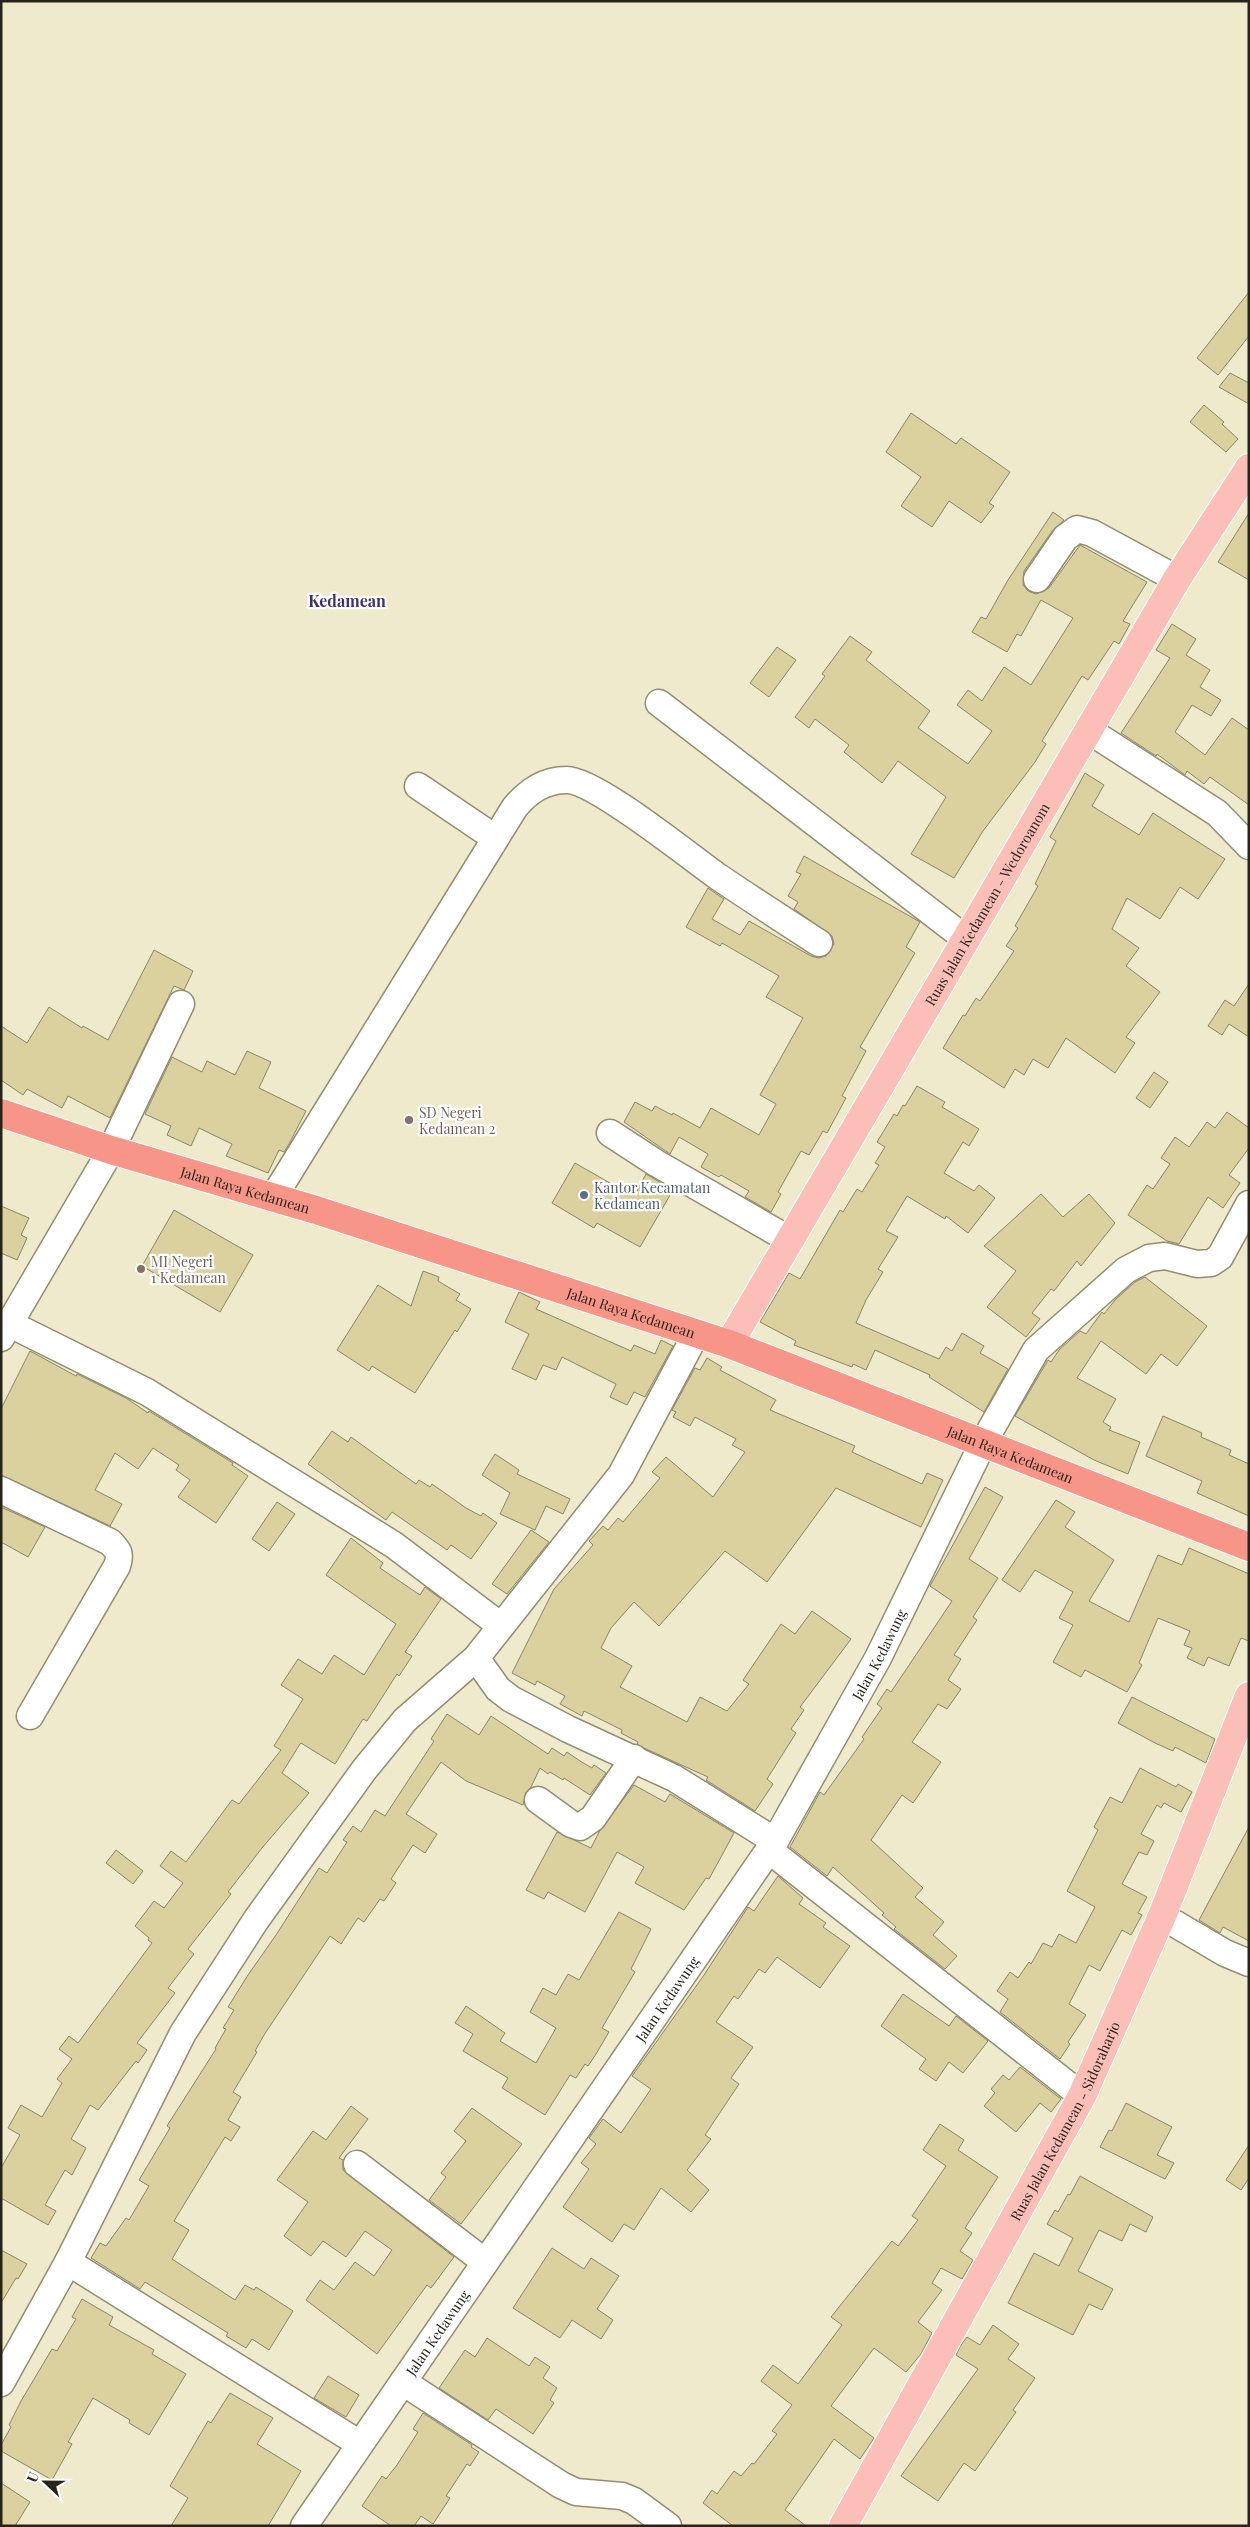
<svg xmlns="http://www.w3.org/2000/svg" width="1250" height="2527" font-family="'Playfair Display',serif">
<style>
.building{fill:#dbd19e;stroke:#8a8569}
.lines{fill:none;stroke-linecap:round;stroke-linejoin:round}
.minor-casing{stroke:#938e72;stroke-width:29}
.major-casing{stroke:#fff;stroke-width:30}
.highway-casing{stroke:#fff;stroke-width:30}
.minor{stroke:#fff;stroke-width:26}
.major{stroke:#fbbfb8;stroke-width:28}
.highway{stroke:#f89589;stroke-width:28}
.education-dot{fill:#8d6e63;stroke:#fff;stroke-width:2}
.service-dot{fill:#5c6f8a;stroke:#fff;stroke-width:2}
.labels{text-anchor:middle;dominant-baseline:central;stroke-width:4.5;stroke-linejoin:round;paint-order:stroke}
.street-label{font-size:14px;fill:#262418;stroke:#fff}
.education-label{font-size:14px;fill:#785e54;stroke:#fff;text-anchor:start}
.service-label{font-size:14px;fill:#4e5e75;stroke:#fff;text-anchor:start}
.quarter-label{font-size:16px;font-weight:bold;fill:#3e326e;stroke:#fff}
</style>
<rect width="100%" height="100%" fill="#efeacc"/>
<g class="building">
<polygon points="1249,292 1249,336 1218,375 1197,358"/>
<polygon points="1230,373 1249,383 1249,404 1219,387"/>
<polygon points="1204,405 1224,422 1222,424 1238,439 1226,452 1190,422"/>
<polygon points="911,413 956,444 961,438 1010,472 989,503 994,506 981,523 949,501 932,527 901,506 921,477 886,452"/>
<polygon points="1053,512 1064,520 1053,530 1024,571 1023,585 1028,591 1036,594 1049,588 1080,545 1147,582 1123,621 1130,624 1119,644 1114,641 1088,680 1082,676 1042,741 1046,744 1035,762 983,831 954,878 911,854 946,797 898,761 882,783 844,752 849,745 815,719 809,728 795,717 825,676 822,674 850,636 872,652 866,660 930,711 918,728 968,764 992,731 957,705 968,690 982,701 1004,667 1031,685 1073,618 1041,600 1021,636 1017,634 1007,652 972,632 981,617 986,619 1008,580"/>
<polygon points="1249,513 1249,580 1218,562"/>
<polygon points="1172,624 1196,639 1186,655 1210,670 1200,687 1221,700 1211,716 1192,705 1175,732 1205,755 1232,718 1249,730 1249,805 1210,777 1204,784 1187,771 1185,775 1157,754 1156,756 1121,733 1170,658 1156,650"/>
<polygon points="777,647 796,660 769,697 750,683"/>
<polygon points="1085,773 1104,785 1092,806 1139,835 1153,813 1225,859 1198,899 1180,887 1160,919 1127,898 1112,929 1139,948 1126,966 1160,992 1126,1037 1135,1043 1115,1073 1066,1038 1048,1068 1033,1059 1024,1075 1015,1069 1004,1088 943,1048 963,1015 965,1016 976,998 980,1001 1014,951 1006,946 1018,928 1015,926 1038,886 1035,884 1056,841 1050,837"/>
<polygon points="804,856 920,922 906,947 915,953 860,1047 866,1051 842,1096 846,1098 827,1133 823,1131 809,1155 801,1151 778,1192 781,1194 771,1212 745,1197 749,1191 721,1175 719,1177 701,1167 708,1154 679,1137 670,1154 624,1122 635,1102 652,1111 655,1106 672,1115 673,1113 700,1128 711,1108 759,1135 776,1104 760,1095 803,1018 766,997 779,976 722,943 720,946 686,927 708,888 724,899 712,919 740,935 749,921 811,956 819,958 826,956 834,944 832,936 794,909 798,902 788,896 801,874 796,872"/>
<polygon points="154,950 193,971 184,990 174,986 110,1118 68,1096 62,1108 27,1089 23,1095 1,1080 1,1026 27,1043 49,1007 82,1028 83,1026 108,1040"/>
<polygon points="1249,984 1249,1037 1229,1024 1222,1035 1208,1026 1225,1000 1234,1006"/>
<polygon points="247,1051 271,1062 259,1088 306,1111 289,1144 284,1152 279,1150 268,1173 226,1156 232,1144 199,1128 191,1146 167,1135 171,1126 145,1114 172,1057 202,1072 207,1061 235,1075"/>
<polygon points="1154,1072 1168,1082 1150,1108 1136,1098"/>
<polygon points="917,1086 945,1102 942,1107 979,1129 969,1146 963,1142 944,1173 974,1191 979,1185 995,1198 968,1233 946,1216 945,1219 907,1196 886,1231 898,1237 878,1269 883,1272 866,1300 856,1323 939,1359 946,1347 952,1351 962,1333 984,1346 980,1353 1008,1369 984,1412 929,1377 930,1375 875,1350 866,1370 853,1364 852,1367 794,1345 796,1341 760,1322 789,1273 800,1279 840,1210 843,1212 857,1189 862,1192 879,1165 875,1163 885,1147 877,1142 894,1114 897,1116 903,1105 905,1106"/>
<polygon points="1227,1112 1249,1128 1249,1148 1229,1175 1240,1183 1223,1208 1208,1197 1179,1244 1167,1241 1128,1215 1147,1185 1153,1189 1170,1164 1161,1158 1175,1137 1189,1147 1207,1122 1215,1128"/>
<polygon points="575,1163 624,1191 625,1189 635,1195 646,1174 673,1190 640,1247 597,1223 594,1228 552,1203"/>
<polygon points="1041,1194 1063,1217 1089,1194 1115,1223 1081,1266 1077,1261 1054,1291 1051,1289 1032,1313 1040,1319 1026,1337 987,1307 1016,1271 984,1246"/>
<polygon points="1,1206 29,1218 21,1235 27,1238 17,1260 1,1253"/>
<polygon points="174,1210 253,1255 220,1312 142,1266"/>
<polygon points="423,1271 439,1277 438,1281 460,1294 456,1300 471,1309 457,1332 455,1330 415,1393 372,1366 369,1371 337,1350 378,1285 411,1306"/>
<polygon points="1145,1277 1207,1326 1177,1366 1161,1354 1146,1374 1101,1341 1077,1378 1116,1399 1103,1422 1111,1427 1109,1430 1140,1442 1128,1474 1094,1460 1015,1416 1048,1360 1051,1362 1059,1350 1080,1331 1086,1334 1102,1312 1104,1314 1115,1300 1135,1282"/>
<polygon points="519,1292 540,1302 536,1309 631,1351 634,1345 655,1354 661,1340 673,1346 645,1397 634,1392 627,1405 610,1397 616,1384 562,1357 556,1370 543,1365 536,1380 512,1369 529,1334 505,1322"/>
<polygon points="30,1351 76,1376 77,1374 126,1398 148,1413 149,1411 233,1463 232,1465 248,1476 216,1523 178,1497 190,1480 176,1470 179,1465 153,1448 138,1469 115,1453 95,1490 122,1504 110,1526 1,1475 1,1409"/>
<polygon points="707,1358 722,1367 720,1370 776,1400 770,1410 855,1446 852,1452 922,1484 927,1473 943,1480 921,1527 836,1488 767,1582 725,1551 659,1626 634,1602 611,1628 601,1648 632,1666 620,1687 687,1722 700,1697 727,1711 749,1684 743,1680 781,1624 795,1634 812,1611 851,1639 800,1707 804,1710 791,1729 796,1733 767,1779 773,1784 755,1811 706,1780 708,1777 644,1748 637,1744 638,1742 621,1733 622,1730 584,1711 582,1716 560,1704 565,1696 537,1681 535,1685 512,1673 554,1589 593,1545 589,1541 603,1526 608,1530 618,1518 623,1522 660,1478 652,1472 666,1457 713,1497 745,1452 732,1445 736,1439 695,1417 690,1426 673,1417 676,1412 672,1410 695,1368 700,1370"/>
<polygon points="1163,1416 1202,1433 1201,1437 1231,1450 1229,1455 1249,1464 1249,1516 1197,1493 1202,1481 1146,1456"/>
<polygon points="332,1431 348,1442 351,1437 416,1484 419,1480 430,1487 432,1484 466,1508 481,1516 483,1513 497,1523 471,1559 451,1545 447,1550 392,1512 386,1520 308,1464"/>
<polygon points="495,1454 519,1470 517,1474 570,1499 563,1514 546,1506 535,1530 500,1514 510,1493 482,1475"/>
<polygon points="985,1487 1003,1497 969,1559 998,1578 973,1617 977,1620 954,1655 961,1659 948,1680 961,1689 947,1709 938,1704 912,1742 941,1762 913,1803 902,1795 871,1840 923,1888 915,1897 944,1922 933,1935 957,1956 945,1969 894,1929 896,1927 882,1915 884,1913 833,1867 827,1876 790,1847 820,1792 824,1795 864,1739 862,1737 882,1708 877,1704 887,1689 891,1692 952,1601 930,1586"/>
<polygon points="1056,1500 1075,1512 1065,1527 1114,1560 1089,1601 1129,1622 1158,1555 1182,1565 1189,1548 1249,1574 1249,1641 1241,1638 1229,1666 1208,1657 1204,1666 1187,1658 1192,1648 1184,1645 1190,1631 1158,1618 1139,1663 1142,1665 1127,1692 1085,1670 1081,1677 1053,1662 1073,1625 1059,1618 1073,1592 1035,1570 1020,1592 1002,1580"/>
<polygon points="277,1502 295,1514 269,1551 252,1539"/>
<polygon points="1,1507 45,1527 28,1557 1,1542"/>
<polygon points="531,1530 549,1542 507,1594 492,1584"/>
<polygon points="351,1538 383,1563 380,1568 420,1595 425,1587 441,1599 405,1652 412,1656 399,1676 397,1674 367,1721 363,1719 335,1764 301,1743 300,1744 282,1773 309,1793 262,1848 228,1892 231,1894 188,1949 194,1954 168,1988 175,1993 137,2043 147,2050 138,2063 136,2061 98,2110 90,2105 71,2139 86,2148 72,2175 65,2170 45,2205 56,2211 48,2225 1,2198 1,2168 20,2135 8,2128 21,2105 42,2117 62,2083 57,2079 72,2059 59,2049 69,2036 78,2043 152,1943 148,1940 149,1938 135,1926 154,1901 164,1908 183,1883 160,1866 171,1851 186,1862 232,1800 239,1804 281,1750 274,1746 303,1699 281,1685 298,1659 322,1674 334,1655 364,1675 396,1624 326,1575"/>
<polygon points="1132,1697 1215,1739 1206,1763 1175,1747 1173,1751 1155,1743 1118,1723"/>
<polygon points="447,1714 479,1735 491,1716 548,1754 552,1748 564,1756 567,1752 580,1761 592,1768 594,1765 606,1773 590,1795 564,1778 563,1780 550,1772 548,1774 540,1768 531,1787 526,1792 523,1805 466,1781 441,1762 406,1814 437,1834 425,1853 413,1845 391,1879 396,1883 384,1901 380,1899 364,1922 358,1918 341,1944 330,1936 264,2035 255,2051 257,2052 233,2092 241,2097 228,2120 240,2127 231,2141 225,2137 174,2221 189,2230 172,2259 235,2300 245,2285 254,2290 256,2287 293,2311 269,2350 252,2339 246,2348 226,2336 228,2333 145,2282 140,2289 91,2258 100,2243 106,2246 126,2218 129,2220 149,2186 139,2180 170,2128 167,2126 216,2049 215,2048 226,2029 223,2028 234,2010 228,2007 248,1975 276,1935 319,1868 327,1873 347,1842 343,1840 353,1826 361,1832 375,1810 385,1816 434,1741 431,1739"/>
<polygon points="1140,1768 1176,1787 1178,1784 1192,1792 1181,1812 1164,1803 1161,1808 1157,1805 1141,1834 1154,1841 1147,1855 1139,1852 1122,1884 1147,1897 1138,1913 1142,1915 1131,1935 1122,1930 1100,1971 1089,1965 1069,2004 1086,2015 1068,2042 1070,2044 1060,2059 1000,2012 1008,1999 997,1991 1010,1972 1018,1978 1029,1962 1031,1964 1043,1943 1052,1947 1059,1934 1076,1943 1095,1907 1067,1891 1098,1830 1094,1827 1110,1797 1122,1803"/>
<polygon points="634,1785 665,1802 670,1794 734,1833 709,1879 706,1878 684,1910 635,1883 644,1867 617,1852 585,1912 548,1892 544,1899 526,1890 557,1832 591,1848 599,1832"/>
<polygon points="1249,1827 1249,1941 1223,1927 1220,1933 1199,1920"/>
<polygon points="116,1850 143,1871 133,1884 106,1863"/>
<polygon points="778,1876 803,1898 799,1904 826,1923 823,1927 850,1946 820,1988 777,1957 765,1973 759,1969 738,1999 734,1996 716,2022 753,2047 731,2078 739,2084 705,2135 711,2139 687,2170 709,2190 691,2212 661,2188 634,2230 624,2224 612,2242 563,2207 589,2169 581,2163 596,2144 589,2138 603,2119 621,2133 651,2089 632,2076 704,1975 748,1907 754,1911"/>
<polygon points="619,1912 651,1929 631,1969 635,1972 602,2028 609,2032 596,2054 588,2066 585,2064 576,2078 570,2075 545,2115 502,2088 508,2078 463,2051 473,2034 455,2023 466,2006 505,2033 500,2041 536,2063 556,2028 530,2012 543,1988 556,1995 568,1974 579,1980"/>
<polygon points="903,1994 949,2026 956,2016 988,2041 963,2073 949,2062 936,2081 919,2069 926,2059 881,2026"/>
<polygon points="1020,2067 1061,2099 1051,2112 1040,2103 1016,2132 984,2106 995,2093 991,2089 1003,2075 1009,2080"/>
<polygon points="1126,2103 1172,2127 1157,2155 1174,2163 1165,2179 1100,2147 1109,2130 1112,2131"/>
<polygon points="351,2106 368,2119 339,2158 343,2160 343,2170 454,2257 431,2288 427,2285 377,2354 306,2300 320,2280 334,2290 355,2262 374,2276 392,2250 365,2231 346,2257 323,2241 311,2256 284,2236 308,2202 277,2180 313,2131 326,2140"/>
<polygon points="472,2108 522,2144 461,2224 429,2200 446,2177 441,2173 466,2141 454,2131"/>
<polygon points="940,2124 964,2140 958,2150 998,2177 965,2228 972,2233 960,2251 973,2260 962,2279 941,2268 932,2283 942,2290 918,2322 932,2333 921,2354 906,2372 874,2348 831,2406 874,2438 860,2459 834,2439 785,2510 806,2526 733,2526 703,2503 712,2490 717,2494 734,2471 741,2476 752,2463 754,2464 777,2434 772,2431 792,2405 761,2381 773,2365 798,2384 842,2325 831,2317 892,2241 898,2246 918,2220 912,2216 946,2166 923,2150"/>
<polygon points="1249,2145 1249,2178 1241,2190 1226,2180"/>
<polygon points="1080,2176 1153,2217 1146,2232 1130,2224 1122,2241 1099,2230 1078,2271 1113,2289 1102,2310 1089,2304 1073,2335 1008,2303 1034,2253 1059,2266 1073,2238 1047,2224 1055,2210 1058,2212 1068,2194 1070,2195"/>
<polygon points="552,2248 584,2269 591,2258 619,2276 597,2309 613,2320 601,2339 572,2320 560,2338 513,2308"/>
<polygon points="1,2250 27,2264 18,2279 16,2278 1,2303"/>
<polygon points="82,2299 113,2317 109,2325 154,2350 152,2354 186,2374 149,2435 129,2423 130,2420 93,2398 68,2442 72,2444 52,2480 1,2451 1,2445 11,2427 9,2425 21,2401 52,2349 57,2351 76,2319 72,2317"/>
<polygon points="993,2325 1019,2344 1008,2359 1035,2378 1013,2410 1016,2412 975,2471 964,2463 938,2501 901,2476 978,2369 956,2355 961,2345 967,2337 980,2345"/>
<polygon points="487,2338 529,2366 535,2357 550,2367 543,2378 557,2388 550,2400 554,2403 533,2434 496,2409 488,2420 439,2388 465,2350 475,2357"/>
<polygon points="328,2376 359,2395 346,2417 314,2398"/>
<polygon points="230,2393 273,2418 257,2444 301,2471 268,2526 171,2526 188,2498 170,2486 208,2421 211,2423"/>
<polygon points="423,2413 472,2445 471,2447 479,2452 470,2466 467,2464 446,2496 450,2498 433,2524 421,2516 414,2526 391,2526 362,2506 382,2476 386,2479 397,2465 418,2432 413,2429"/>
<polygon points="1,2483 30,2502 15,2526 1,2526"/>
</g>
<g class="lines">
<defs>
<g id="minor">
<polyline points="1037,579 1065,538 1077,529 1092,533 1177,579"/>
<polyline points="659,703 966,939"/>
<polyline points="1088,730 1217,813 1249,846"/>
<polyline points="418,786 495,838"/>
<polyline points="610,1133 656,1163 790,1240"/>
<path d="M273,1198L515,807C529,791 544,780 567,780C595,780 690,857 717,876C751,899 785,921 819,943"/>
<polyline points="10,1324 147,1392 394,1545 501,1626"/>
<polyline points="1,1338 111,1150 181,1004"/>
<path d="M1,1490L110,1542C119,1551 121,1554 117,1566L30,1716"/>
<polyline points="476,1658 498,1689 511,1699 568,1729 674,1778 775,1841"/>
<polyline points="538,1800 571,1824 580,1827 593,1818 634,1758"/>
<polyline points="769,1850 1082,2096"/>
<polyline points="1162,1916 1225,1953 1249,1963"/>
<polyline points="357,2164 485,2262"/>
<polyline points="68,2262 360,2444"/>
<polyline points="403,2382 561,2485 576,2492 622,2496 634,2501 668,2526"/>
<polyline points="1,2383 68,2262 183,2033 256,1920 364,1770 405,1720 476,1658 621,1475 696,1334"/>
<path id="s1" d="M304,2526L775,1841L878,1658L983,1443L1036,1350L1126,1270L1149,1258L1165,1256L1197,1264L1211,1263L1220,1257L1249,1204"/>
</g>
<g id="major">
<path id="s2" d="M729,1344L1177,579L1249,468"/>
<path id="s3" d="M843,2526L1082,2096L1162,1916L1249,1696"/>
</g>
<g id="highway">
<path id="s4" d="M1,1113L111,1150L316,1210L729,1344L1249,1547"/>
</g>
</defs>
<use href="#minor" class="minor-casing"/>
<use href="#major" class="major-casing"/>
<use href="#highway" class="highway-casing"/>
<use href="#minor" class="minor"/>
<use href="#major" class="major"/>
<use href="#highway" class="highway"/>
</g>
<g class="education-dot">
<circle cx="409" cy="1120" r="5"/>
<circle cx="141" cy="1269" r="5"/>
</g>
<circle class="service-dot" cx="584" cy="1195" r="5"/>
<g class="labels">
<g class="street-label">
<text stroke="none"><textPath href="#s2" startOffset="510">Ruas Jalan Kedamean - Wedoroanom</textPath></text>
<text stroke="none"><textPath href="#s4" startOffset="256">Jalan Raya Kedamean</textPath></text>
<text stroke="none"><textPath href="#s4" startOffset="661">Jalan Raya Kedamean</textPath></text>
<text stroke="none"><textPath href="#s4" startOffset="1066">Jalan Raya Kedamean</textPath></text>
<text stroke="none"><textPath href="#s1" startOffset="1045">Jalan Kedawung</textPath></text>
<text stroke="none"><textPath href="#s1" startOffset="640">Jalan Kedawung</textPath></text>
<text stroke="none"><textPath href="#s3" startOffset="462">Ruas Jalan Kedamean - Sidoraharjo</textPath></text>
<text stroke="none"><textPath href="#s1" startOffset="235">Jalan Kedawung</textPath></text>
</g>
<g class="education-label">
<text x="419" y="1112">SD Negeri<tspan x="419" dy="16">Kedamean 2</tspan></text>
<text x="151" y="1261">MI Negeri<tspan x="151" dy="16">1 Kedamean</tspan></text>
</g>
<g class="service-label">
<text x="594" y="1187">Kantor Kecamatan<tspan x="594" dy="16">Kedamean</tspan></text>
</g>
<g class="quarter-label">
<text x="347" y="600">Kedamean</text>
</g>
</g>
<rect width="1250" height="2527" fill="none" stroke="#262418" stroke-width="5"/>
<g transform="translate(45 2482) rotate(292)" stroke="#ffffff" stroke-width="4" paint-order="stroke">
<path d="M0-4L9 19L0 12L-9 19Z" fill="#262418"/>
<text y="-8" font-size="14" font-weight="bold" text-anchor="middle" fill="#262418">U</text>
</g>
</svg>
